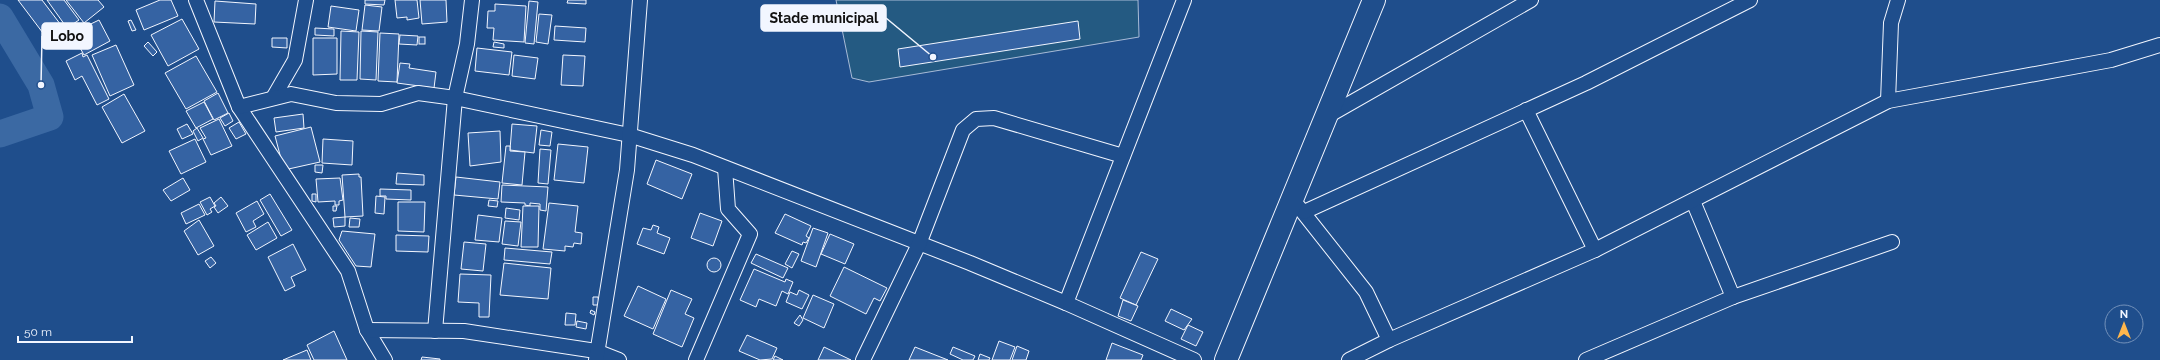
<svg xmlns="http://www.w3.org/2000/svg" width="2160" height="360" font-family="Raleway,sans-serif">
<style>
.green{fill:#245a82;stroke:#a8bbd7}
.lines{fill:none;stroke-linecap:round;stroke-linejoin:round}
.river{stroke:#3b69a3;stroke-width:27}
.building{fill:#3563a3;stroke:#f2f6ff}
.minor-casing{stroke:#f2f6ff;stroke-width:16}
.trunk-casing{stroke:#f2f6ff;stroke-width:24}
.minor{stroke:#1f4e8c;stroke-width:14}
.trunk{stroke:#1f4e8c;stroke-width:22}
.leader{fill:none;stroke:#f2f6ff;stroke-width:1.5}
.callout-dot{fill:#f2f6ff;stroke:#1f4e8c;stroke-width:1.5}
.callout{fill:#f2f6ff;stroke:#f2f6ff;stroke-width:1.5}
.callout-label{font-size:14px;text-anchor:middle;font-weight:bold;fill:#111}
</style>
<rect width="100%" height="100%" fill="#1f4e8c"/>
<polygon class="green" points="836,0 1138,0 1139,37 869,82 852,78"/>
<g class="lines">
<polyline class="river" points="0,17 41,85 50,117 0,134"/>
</g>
<g class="building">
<polygon points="18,0 42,0 67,33 52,45"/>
<polygon points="47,0 64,0 79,20 67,28"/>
<polygon points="66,0 98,0 104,7 84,23"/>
<polygon points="160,0 171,0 178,16 144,30 136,10"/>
<polygon points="365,0 385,0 384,5 365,4"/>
<polygon points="395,0 417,0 419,18 407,20 407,17 397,18"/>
<polygon points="420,0 446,0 447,22 422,24"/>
<polygon points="568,0 586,0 586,4 567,3"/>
<polygon points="215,1 256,4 255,24 214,22"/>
<polygon points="529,1 538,2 534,44 525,43"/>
<polygon points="495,4 526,6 524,42 493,40 494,28 487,28 488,11 495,11"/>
<polygon points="365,5 382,7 379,31 362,30"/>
<polygon points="331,6 359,10 356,31 328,27"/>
<polygon points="539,14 552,15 548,44 536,42"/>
<polygon points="182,19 199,49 168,66 151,35"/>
<polygon points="99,20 110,41 84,55 72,33"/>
<polygon points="131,20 136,30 132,31 128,21"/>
<polygon points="1078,21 1080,39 900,67 898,49"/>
<polygon points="555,26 586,28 585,42 554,40"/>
<polygon points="315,28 334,29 334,36 315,35"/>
<polygon points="341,31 359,32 357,80 340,80"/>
<polygon points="361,31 378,32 376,80 360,79"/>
<polygon points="380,33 399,34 397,82 378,81"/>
<polygon points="400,35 418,36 417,45 399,44"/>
<rect x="419" y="37" width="6" height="7"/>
<polygon points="272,38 287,38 287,48 272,47"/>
<polygon points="313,38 337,38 337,74 313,75"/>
<polygon points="148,42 157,52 153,56 144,46"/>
<polygon points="494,42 504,44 504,48 493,47"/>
<polygon points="116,45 134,85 110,96 92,55"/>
<polygon points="477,48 512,52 509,75 475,71"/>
<polygon points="82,53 83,57 87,55 109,99 97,105 82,76 75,80 66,61"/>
<polygon points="514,55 538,58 535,79 512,76"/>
<polygon points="563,55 585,56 583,86 561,85"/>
<polygon points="196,56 217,92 186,109 165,73"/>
<polygon points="400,63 410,64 409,68 436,72 434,88 397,83"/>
<polygon points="218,93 228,113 214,120 204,101"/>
<polygon points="124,94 145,131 122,143 102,107"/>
<polygon points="204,102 213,119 196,128 186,111"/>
<polygon points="229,113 233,121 225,126 220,118"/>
<polygon points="303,114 304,128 276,132 274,118"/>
<polygon points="219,119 232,146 211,155 203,139 206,138 200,128"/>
<polygon points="239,122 246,134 236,139 229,128"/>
<polygon points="187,124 193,134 182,139 177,129"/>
<polygon points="512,124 537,126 534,153 510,150"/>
<polygon points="311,127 320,162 284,170 275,136"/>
<polygon points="197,128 203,138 198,141 193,131"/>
<polygon points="541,130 552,132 550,146 539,145"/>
<polygon points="500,131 501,162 470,166 468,133"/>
<polygon points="195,139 206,162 181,174 169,151"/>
<polygon points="323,139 353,141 352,165 322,163"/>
<polygon points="558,144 588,147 584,183 554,180"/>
<polygon points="506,146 510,146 510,151 525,152 522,185 502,183"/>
<polygon points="540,149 551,150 548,184 538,183"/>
<polygon points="656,160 692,174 682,199 647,184"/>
<polygon points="315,165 323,165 322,173 315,172"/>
<polygon points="397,173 424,175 424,185 396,184"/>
<polygon points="359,174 359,177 361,177 363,216 345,217 342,175"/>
<polygon points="456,177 500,182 498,199 454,195"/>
<polygon points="183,178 190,190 171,201 163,190"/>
<polygon points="340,178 343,200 339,201 339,205 335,205 335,201 318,202 316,179"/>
<polygon points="502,185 548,187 546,211 540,210 540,204 530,203 530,206 525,205 525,203 501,202"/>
<polygon points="380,189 411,190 411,200 386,199 386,196 380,196"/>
<polygon points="270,194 292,230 281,236 260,200"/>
<polygon points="312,194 316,194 316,202 312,201"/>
<polygon points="376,196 385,197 384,214 375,213"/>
<polygon points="210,197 215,206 210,209 212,212 207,215 200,202"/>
<polygon points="221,197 228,206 218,213 214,207 216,206 214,203"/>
<polygon points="489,200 498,201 497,207 488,206"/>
<polygon points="257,201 264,214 253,221 256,227 246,232 236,213"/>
<polygon points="398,202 425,202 424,232 398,231"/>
<polygon points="549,203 578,206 575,232 582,233 581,244 574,243 573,247 565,246 565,251 543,249"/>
<polygon points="199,204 205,215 186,224 181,213"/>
<polygon points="333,206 337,206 336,211 333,211"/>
<polygon points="523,206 539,206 538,247 521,247"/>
<polygon points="506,208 520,210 519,220 505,218"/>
<polygon points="700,213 722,221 713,246 691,238"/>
<polygon points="785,214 811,226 806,236 809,238 806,243 803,242 802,245 775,233"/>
<polygon points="478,215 502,218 499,242 475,240"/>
<polygon points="345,217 345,226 334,227 333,218"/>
<polygon points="350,218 360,219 359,227 349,227"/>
<polygon points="199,220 214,246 198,255 184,231"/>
<polygon points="505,221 521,222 518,246 502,244"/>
<polygon points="268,222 277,238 256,250 247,235"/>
<polygon points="653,225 659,227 657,233 670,238 664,254 637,244 643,228 651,230"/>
<polygon points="813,228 828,233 816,267 801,261"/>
<polygon points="342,231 375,234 371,267 356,266 339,240"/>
<polygon points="830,234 854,244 845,264 821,254"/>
<polygon points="396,235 429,236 428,252 396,251"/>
<polygon points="464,242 486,244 483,271 461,269"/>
<polygon points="293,244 306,270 291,277 295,286 285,291 268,257"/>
<polygon points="505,248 552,252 550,264 504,260"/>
<polygon points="792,251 799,254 792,268 785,264"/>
<polygon points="1141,252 1158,259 1136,305 1120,298"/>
<polygon points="756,254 788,268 783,278 751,263"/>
<polygon points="211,257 216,263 210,268 205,261"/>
<circle cx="714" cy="265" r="7"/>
<polygon points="504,263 551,268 548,299 500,295"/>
<polygon points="844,267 887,288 880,301 874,298 866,314 830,296"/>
<polygon points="754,269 785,282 786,279 793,282 788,294 782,291 776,306 759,299 756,307 740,300"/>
<polygon points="460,274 491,275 489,317 479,317 479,303 458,302"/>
<polygon points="638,286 666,299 653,329 624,316"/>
<polygon points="671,290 692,299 685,314 694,318 682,347 653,334"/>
<polygon points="799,290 809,295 802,309 786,302 790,292 797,295"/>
<polygon points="813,295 834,304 824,328 803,318"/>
<polygon points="593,297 598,297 599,305 593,305"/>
<polygon points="1123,300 1138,306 1131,321 1118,316"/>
<polygon points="1171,309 1192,319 1184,330 1165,321"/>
<polygon points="591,310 595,312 594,315 590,313"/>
<polygon points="566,313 576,314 575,325 565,325"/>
<polygon points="800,315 803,320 799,326 794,323"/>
<polygon points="577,321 587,323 586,329 576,327"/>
<polygon points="1188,325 1203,332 1196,346 1181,339"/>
<polygon points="334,331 347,360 314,360 307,345"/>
<polygon points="747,335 777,348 772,359 760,360 739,351"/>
<polygon points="999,341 1015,347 1010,360 992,360"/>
<polygon points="1112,343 1143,355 1141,360 1106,360"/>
<polygon points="1017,346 1029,351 1026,360 1012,360"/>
<polygon points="824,347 851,360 818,360"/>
<polygon points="915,347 948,360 909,360"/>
<polygon points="953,347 975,356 973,360 963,360 950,354"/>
<polygon points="307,350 311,360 283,360"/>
<polygon points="980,354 990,358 989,360 978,360"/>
<polygon points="775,356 783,360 773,360"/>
<polygon points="422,357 440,359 440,360 421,360"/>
</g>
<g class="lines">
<defs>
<g id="minor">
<polyline points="196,0 239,107 348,271 367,330 385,360"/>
<polyline points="273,98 295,60 306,0"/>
<polyline points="1888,101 1891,23 1898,0"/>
<polyline points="239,107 291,94 336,103 381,104 418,93 455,98 629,135 693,155 970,263 1066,303 1194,360"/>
<polyline points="1526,110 1595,250"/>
<polyline points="1326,117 1531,0"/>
<polyline points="1693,201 1733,297"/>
<polyline points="1298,206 1366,292 1389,340"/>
<polyline points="1304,212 1586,83 1750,0"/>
<polyline points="1066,303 1184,0"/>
<polyline points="367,330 464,331 596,351 619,360"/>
<polyline points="435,331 455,98 467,44 472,0"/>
<polyline points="596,360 627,170 640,0"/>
<polyline points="696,360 750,234 728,209 725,168"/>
<polyline points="863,360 919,244 963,130 976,119 994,118 1123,156"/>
<polyline points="1349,360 1389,340 1595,250 1888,101 2111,60 2160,45"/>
<polyline points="1586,360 1733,297 1892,242"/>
</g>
<polyline id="trunk" points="1226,360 1374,0"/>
</defs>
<use href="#minor" class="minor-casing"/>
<use href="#trunk" class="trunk-casing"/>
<use href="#minor" class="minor"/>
<use href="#trunk" class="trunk"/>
</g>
<path class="leader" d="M933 57L886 18M41 85L42 36"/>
<g class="callout-dot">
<circle cx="933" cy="57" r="4"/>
<circle cx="41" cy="85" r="4"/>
</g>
<g class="callout">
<rect x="761" y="5" width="125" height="26" rx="4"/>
<rect x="42" y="23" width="50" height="26" rx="4"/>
</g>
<g class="callout-label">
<text x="824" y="23">Stade municipal</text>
<text x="67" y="41">Lobo</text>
</g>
<g transform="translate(2124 324)"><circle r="19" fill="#1f4e8c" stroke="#7391ba"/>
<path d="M0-3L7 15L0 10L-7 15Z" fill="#ffb74d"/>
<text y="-6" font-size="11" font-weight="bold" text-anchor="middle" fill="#f2f6ff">N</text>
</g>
<path d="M18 336v6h114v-6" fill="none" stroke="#f2f6ff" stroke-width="2"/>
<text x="24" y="336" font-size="12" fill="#f2f6ff" stroke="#1f4e8c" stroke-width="3" paint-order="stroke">50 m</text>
</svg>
